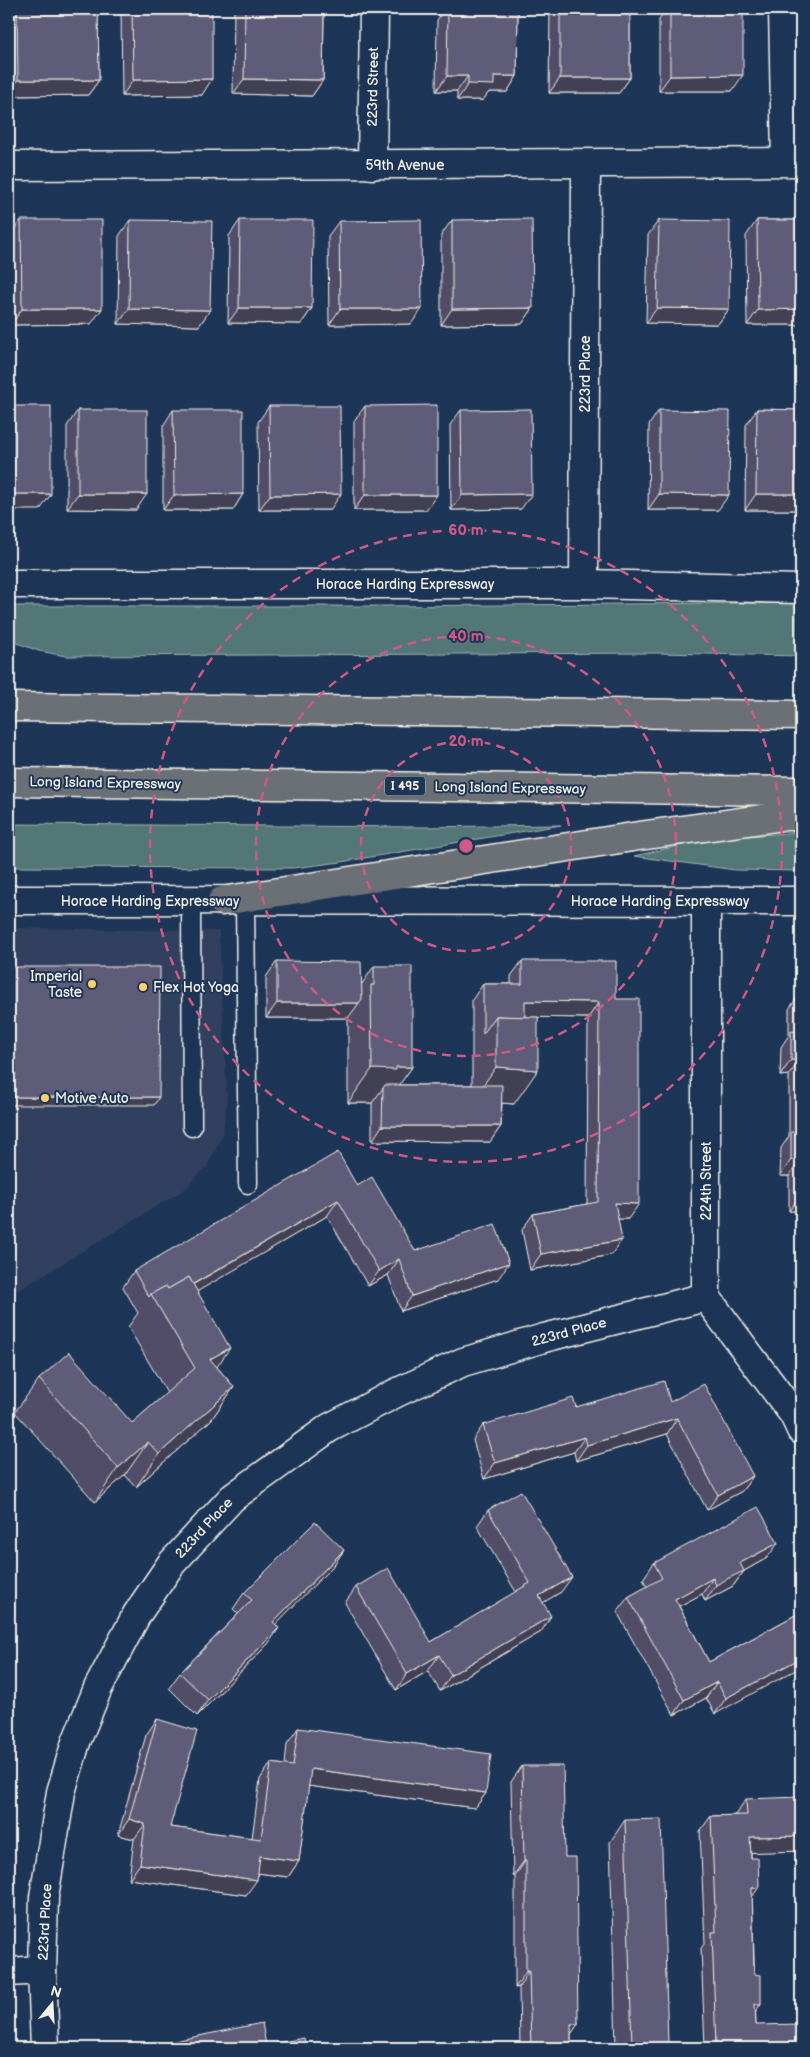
<svg xmlns="http://www.w3.org/2000/svg" width="810" height="2057" font-family="'Balsamiq Sans',sans-serif">
<style>
.built{fill:#304061}
.green{fill:#537677;stroke:#a4b4b0}
.lines{fill:none;stroke-linecap:round;stroke-linejoin:round}
.lane-casing{stroke:#f4f1e8;stroke-width:21}
.street-casing{stroke:#f4f1e8;stroke-width:31}
.secondary-casing{stroke:#f4f1e8;stroke-width:31}
.highway-casing{stroke:#f4f1e8;stroke-width:31}
.lane{stroke:#1d3557;stroke-width:18}
.street{stroke:#1d3557;stroke-width:28}
.secondary{stroke:#1d3557;stroke-width:28}
.highway{stroke:#6b6f75;stroke-width:28}
.wall{fill:#514e68;stroke:#f4f1e8}
.shaded-wall{fill:#424055;stroke:#f4f1e8}
.building{fill:#5e5b79;stroke:#f4f1e8}
.ring{fill:none;stroke:#d15985;stroke-width:2.5;stroke-dasharray:9 6}
.poi-dot{fill:#ffd166;stroke:#1d3557;stroke-width:2}
.labels{text-anchor:middle;dominant-baseline:central;stroke-width:4;stroke-linejoin:round;paint-order:stroke}
.shield{fill:#1d3557;stroke:#b4b9bc;stroke-width:1}
.shield-label{font-size:12px;font-weight:bold;fill:#f4f1e8}
.street-label{font-size:14px;fill:#f4f1e8;stroke:#1d3557}
.poi-label{font-size:14px;fill:#f4f1e8;stroke:#1d3557;text-anchor:start}
.centre{fill:#d15985;stroke:#1d3557;stroke-width:2.5}
.ring-label{font-size:15px;text-anchor:middle;font-weight:bold;fill:#d15985;stroke:#1d3557;stroke-width:4;stroke-linejoin:round;paint-order:stroke}
</style>
<rect width="100%" height="100%" fill="#1d3557"/>
<filter id="ink" filterUnits="userSpaceOnUse"><feTurbulence type="fractalNoise" baseFrequency=".02" numOctaves="2"/><feDisplacementMap in="SourceGraphic" scale="10" xChannelSelector="R" yChannelSelector="G"/><feConvolveMatrix kernelMatrix="1 2 1 2 8 2 1 2 1" color-interpolation-filters="sRGB"/></filter>
<g filter="url(#ink)">
<polygon class="built" points="9,928 219,931 227,1103 222,1136 208,1165 185,1189 9,1296"/>
<g class="green">
<polygon points="739,603 801,604 801,656 658,653 66,656 39,651 9,640 9,606 383,606"/>
<polygon points="9,824 420,827 561,825 341,862 293,868 9,867"/>
<polygon points="801,832 801,871 735,870 634,856 709,839"/>
</g>
<g class="lines">
<defs>
<g id="lane">
<polyline points="245,901 248,1184"/>
<polyline points="191,902 192,1127"/>
</g>
<g id="street">
<polyline points="783,9 786,161"/>
<polyline points="372,165 374,9"/>
<polyline points="9,166 801,162"/>
<polyline points="584,584 586,164"/>
<polyline points="706,901 706,1297 794,1415 801,1430"/>
<polyline points="9,1972 42,1970"/>
<polyline points="45,2048 42,1970 44,1897 61,1792 76,1742 98,1688 137,1614 171,1564 232,1498 329,1428 396,1393 463,1362 544,1338 706,1297"/>
</g>
<g id="secondary">
<polyline points="9,584 584,584 801,589"/>
<polyline points="9,900 801,901"/>
</g>
<g id="highway">
<polyline points="9,707 801,715"/>
<polyline points="9,782 801,791"/>
<polyline points="222,901 639,836 783,816 801,816"/>
</g>
</defs>
<use href="#lane" class="lane-casing"/>
<use href="#street" class="street-casing"/>
<use href="#secondary" class="secondary-casing"/>
<use href="#highway" class="highway-casing"/>
<use href="#lane" class="lane"/>
<use href="#street" class="street"/>
<use href="#secondary" class="secondary"/>
<use href="#highway" class="highway"/>
</g>
<g class="wall">
<polygon points="9,9 98,9 99,80 88,95 9,96"/>
<polygon points="121,9 212,9 202,95 122,96"/>
<polygon points="234,9 324,9 323,80 312,96 233,94"/>
<polygon points="445,9 518,9 517,76 507,92 489,92 483,100 457,100 457,91 436,91 437,20"/>
<polygon points="550,9 630,9 630,78 619,93 549,93"/>
<polygon points="667,9 743,9 732,91 659,91 659,20"/>
<polygon points="21,220 91,324 11,325 10,235"/>
<polygon points="130,220 210,310 199,326 118,324 119,236"/>
<polygon points="240,220 312,308 301,324 228,323 229,236"/>
<polygon points="452,220 533,308 522,324 441,325 441,235"/>
<polygon points="659,220 729,309 718,324 646,323 648,235"/>
<polygon points="757,220 801,220 801,325 747,325 746,236"/>
<polygon points="339,221 411,324 329,325 328,236"/>
<polygon points="269,406 330,510 259,510 258,422"/>
<polygon points="365,406 426,510 354,510 354,421"/>
<polygon points="757,409 801,410 801,510 745,510 746,425"/>
<polygon points="78,410 136,510 67,509 67,426"/>
<polygon points="173,410 243,494 233,510 163,510 163,426"/>
<polygon points="461,410 521,509 451,510 450,425"/>
<polygon points="659,410 718,510 648,510 649,425"/>
<polygon points="277,961 362,984 374,966 412,1067 399,1085 472,1085 472,1000 483,984 511,984 511,976 522,961 616,999 628,1219 618,1219 611,1255 530,1270 522,1230 533,1214 587,1204 588,1018 538,1017 514,1104 502,1103 501,1126 490,1142 372,1141 372,1103 348,1103 348,1018 266,1018 266,977"/>
<polygon points="800,993 801,993 801,1211 789,1211 789,1176 780,1176 781,1148 789,1136 789,1075 780,1076 781,1047 789,1035 789,1009"/>
<polygon points="357,1186 415,1251 498,1279 401,1311 388,1275 368,1286 327,1216 197,1291 217,1367 234,1387 211,1420 136,1487 125,1475 95,1502 15,1412 39,1379 132,1423 167,1393 128,1327 138,1313 123,1287 134,1271"/>
<polygon points="801,1270 801,1298 793,1282"/>
<polygon points="670,1402 753,1476 742,1491 707,1510 667,1434 576,1461 574,1452 484,1479 473,1440 483,1425 576,1407"/>
<polygon points="488,1510 561,1592 543,1602 541,1632 440,1691 428,1671 396,1690 345,1603 356,1587 431,1642 516,1592 477,1526"/>
<polygon points="344,1550 333,1566 275,1624 268,1644 197,1716 169,1688 180,1673 238,1614 233,1609 244,1593"/>
<polygon points="767,1558 744,1571 733,1586 705,1601 702,1594 679,1606 709,1662 801,1612 715,1714 706,1698 674,1715 617,1612 628,1597 647,1587 643,1579 654,1563"/>
<polygon points="157,1719 170,1827 252,1838 260,1779 271,1763 285,1765 287,1744 298,1728 486,1793 475,1808 308,1786 299,1861 288,1877 258,1873 246,1895 129,1879 134,1839 118,1835 146,1735"/>
<polygon points="522,1766 565,1857 578,2024 571,2034 571,2048 520,2048 519,1987 515,1988 515,1876 513,1876 511,1782"/>
<polygon points="746,1799 801,1851 751,1852 756,2025 801,2048 705,2048 701,1948 705,1943 700,1831 711,1816 735,1815"/>
<polygon points="625,1820 668,2044 666,2048 616,2048 610,1842"/>
</g>
<g class="shaded-wall">
<polygon points="743,75 732,91 659,91 670,76"/>
<polygon points="447,76 468,76 457,91 436,91"/>
<polygon points="494,76 517,76 507,92 489,92 483,100 457,100 468,84"/>
<polygon points="560,78 630,78 619,93 549,93"/>
<polygon points="212,79 202,95 122,96 133,80"/>
<polygon points="244,79 323,80 312,96 233,94"/>
<polygon points="18,80 99,80 88,95 9,96 9,93"/>
<polygon points="239,308 312,308 301,324 228,323"/>
<polygon points="533,308 522,324 441,325 452,309"/>
<polygon points="657,308 729,309 718,324 646,323"/>
<polygon points="22,309 102,309 91,324 11,325"/>
<polygon points="129,309 210,310 199,326 118,324"/>
<polygon points="340,309 422,309 411,324 329,325"/>
<polygon points="801,309 801,325 747,325 758,310"/>
<polygon points="9,494 51,494 40,510 9,510"/>
<polygon points="78,494 147,494 136,510 67,509"/>
<polygon points="243,494 233,510 163,510 174,495"/>
<polygon points="341,494 330,510 259,510 270,495"/>
<polygon points="532,494 521,509 451,510 462,495"/>
<polygon points="659,494 729,495 718,510 648,510"/>
<polygon points="756,494 801,494 801,510 745,510"/>
<polygon points="365,495 437,495 426,510 354,510"/>
<polygon points="525,1001 599,1002 588,1018 514,1017"/>
<polygon points="277,1003 359,1003 348,1018 266,1018"/>
<polygon points="791,1060 800,1060 789,1075 780,1076"/>
<polygon points="396,1067 412,1067 388,1101 383,1088 372,1103 348,1103 372,1069"/>
<polygon points="496,1067 538,1070 514,1104 472,1101"/>
<polygon points="9,1097 159,1097 154,1105 9,1105"/>
<polygon points="382,1126 501,1126 490,1142 372,1141"/>
<polygon points="791,1160 800,1160 789,1176 780,1176"/>
<polygon points="800,1196 801,1196 801,1211 789,1211"/>
<polygon points="338,1200 327,1216 162,1312 158,1305"/>
<polygon points="615,1203 639,1204 628,1219 604,1219"/>
<polygon points="622,1240 611,1255 530,1270 541,1254"/>
<polygon points="399,1259 388,1275 368,1286 379,1271"/>
<polygon points="509,1263 498,1279 401,1311 412,1296"/>
<polygon points="230,1348 207,1381 210,1359"/>
<polygon points="234,1387 211,1420 136,1487 159,1454"/>
<polygon points="677,1418 667,1434 576,1461 587,1445"/>
<polygon points="585,1437 574,1452 484,1479 495,1463"/>
<polygon points="148,1442 125,1475 95,1502 118,1468"/>
<polygon points="753,1476 742,1491 707,1510 718,1495"/>
<polygon points="778,1543 767,1558 744,1571 733,1586 705,1601 716,1585 740,1563"/>
<polygon points="344,1550 333,1566 262,1638 273,1622"/>
<polygon points="572,1577 561,1592 529,1611 539,1596"/>
<polygon points="713,1578 702,1594 664,1614 675,1599"/>
<polygon points="551,1616 541,1632 440,1691 451,1675"/>
<polygon points="279,1628 268,1644 197,1716 208,1700"/>
<polygon points="439,1655 428,1671 396,1690 407,1674"/>
<polygon points="801,1658 801,1667 715,1714 726,1698"/>
<polygon points="717,1682 706,1698 674,1715 684,1700"/>
<polygon points="311,1769 486,1793 475,1808 300,1785"/>
<polygon points="129,1819 145,1824 134,1839 118,1835"/>
<polygon points="801,1836 801,1851 739,1853 750,1837"/>
<polygon points="260,1856 299,1861 288,1877 249,1872"/>
<polygon points="526,1860 515,1876 513,1876 524,1861"/>
<polygon points="140,1864 257,1880 246,1895 129,1879"/>
<polygon points="759,1887 748,1903 752,1888"/>
<polygon points="529,1971 519,1987 515,1988 526,1972"/>
<polygon points="755,2004 761,2004 750,2019"/>
<polygon points="571,2024 578,2024 567,2040"/>
<polygon points="668,2044 666,2048 631,2048 632,2046"/>
</g>
<g class="building">
<polygon points="17,9 98,9 99,80 18,80"/>
<polygon points="132,9 212,9 212,79 133,80"/>
<polygon points="245,9 324,9 323,80 244,79"/>
<polygon points="448,9 518,9 517,76 494,76 494,85 468,84 468,76 447,76"/>
<rect x="560" y="9" width="70" height="69"/>
<polygon points="670,9 743,9 743,75 670,76"/>
<polygon points="532,219 533,308 452,309 452,220"/>
<polygon points="21,220 102,220 102,309 22,309"/>
<polygon points="130,220 212,221 210,310 129,309"/>
<polygon points="240,220 313,220 312,308 239,308"/>
<polygon points="421,220 422,309 340,309 339,221"/>
<polygon points="659,220 730,221 729,309 657,308"/>
<polygon points="757,220 801,220 801,309 758,310"/>
<polygon points="437,405 437,495 365,495 365,406"/>
<rect x="9" y="406" width="42" height="88"/>
<polygon points="269,406 340,406 341,494 270,495"/>
<polygon points="531,409 532,494 462,495 461,410"/>
<polygon points="757,409 801,410 801,494 756,494"/>
<rect x="78" y="410" width="69" height="84"/>
<polygon points="173,410 243,410 243,494 174,495"/>
<polygon points="659,410 730,411 729,495 659,494"/>
<polygon points="277,961 361,962 362,999 359,1003 277,1003"/>
<polygon points="522,961 616,961 616,999 639,999 639,1204 615,1203 622,1240 541,1254 533,1214 598,1202 599,1002 525,1001 525,1017 496,1016 483,1034 483,984 522,984"/>
<polygon points="374,966 412,966 412,1067 396,1067 396,1070 372,1069 371,985 374,985"/>
<polygon points="9,967 160,967 159,1097 9,1097"/>
<polygon points="800,993 801,993 801,1196 800,1196 800,1160 791,1160 791,1132 800,1132 800,1060 791,1060 791,1031 800,1032"/>
<polygon points="496,1016 538,1017 538,1070 496,1067"/>
<polygon points="385,1085 502,1085 501,1126 382,1126 383,1088"/>
<polygon points="338,1152 357,1186 372,1177 415,1251 495,1224 509,1263 412,1296 399,1259 379,1271 338,1200 193,1284 189,1277 168,1289 166,1286 151,1294 149,1297 134,1271"/>
<polygon points="189,1277 230,1348 210,1359 234,1387 159,1454 148,1442 118,1468 39,1379 69,1352 132,1423 195,1368 151,1294 166,1286 168,1289"/>
<polygon points="664,1381 670,1402 704,1384 753,1476 718,1495 677,1418 587,1445 585,1437 495,1463 483,1425 573,1398 576,1407"/>
<polygon points="9,1454 13,1456 9,1464"/>
<polygon points="521,1491 572,1577 539,1596 551,1616 451,1675 439,1655 407,1674 356,1587 388,1568 431,1642 530,1583 488,1510"/>
<polygon points="758,1507 778,1543 740,1563 744,1571 729,1578 716,1585 713,1578 675,1599 709,1662 801,1612 801,1658 726,1698 717,1682 684,1700 628,1597 662,1578 654,1563"/>
<polygon points="315,1522 344,1550 273,1622 279,1628 208,1700 180,1673 252,1600 244,1593"/>
<polygon points="157,1719 197,1731 170,1827 261,1839 271,1763 293,1766 298,1728 491,1754 486,1793 311,1769 299,1861 260,1856 257,1880 140,1864 145,1824 129,1819"/>
<polygon points="522,1766 563,1766 565,1857 576,1857 578,2024 571,2024 571,2048 531,2048 529,1971 526,1972 526,1860 524,1861"/>
<polygon points="801,1797 801,1836 750,1837 751,1858 758,1858 759,1887 752,1888 754,1974 761,1975 761,2004 755,2004 756,2025 801,2024 801,2048 716,2048 712,1932 716,1932 711,1816 747,1815 746,1799"/>
<polygon points="661,1819 668,2044 632,2046 625,1820"/>
<polygon points="262,2023 266,2045 304,2038 306,2048 146,2048 145,2047"/>
</g>
</g>
<g class="ring">
<circle cx="466" cy="846" r="105"/>
<circle cx="466" cy="846" r="210"/>
<circle cx="466" cy="846" r="316"/>
</g>
<g class="poi-dot">
<circle cx="92" cy="984" r="5"/>
<circle cx="143" cy="987" r="5"/>
<circle cx="45" cy="1098" r="5"/>
</g>
<g class="labels">
<rect class="shield" x="385" y="776.5" width="40" height="19" rx="4"/>
<g class="shield-label">
<text x="405" y="786">I 495</text>
</g>
<g class="street-label">
<text transform="translate(373 87) rotate(-89)">223rd Street</text>
<text x="405" y="165">59th Avenue</text>
<text transform="translate(585 374) rotate(-90)">223rd Place</text>
<text x="405" y="584">Horace Harding Expressway</text>
<text transform="translate(105 783) rotate(1)">Long Island Expressway</text>
<text transform="translate(510 788) rotate(1)">Long Island Expressway</text>
<text x="150" y="901">Horace Harding Expressway</text>
<text x="660" y="901">Horace Harding Expressway</text>
<text transform="translate(706 1181) rotate(-90)">224th Street</text>
<text transform="translate(569 1332) rotate(-15)">223rd Place</text>
<text transform="translate(204 1528) rotate(-47)">223rd Place</text>
<text transform="translate(45 1922) rotate(-87)">223rd Place</text>
</g>
<g class="poi-label">
<text x="82" y="976" text-anchor="end">Imperial<tspan x="82" dy="16">Taste</tspan></text>
<text x="153" y="987">Flex Hot Yoga</text>
<text x="55" y="1098">Motive Auto</text>
</g>
</g>
<circle cx="466" cy="846" r="8" class="centre"/>
<g class="ring-label">
<text x="466" y="535">60 m</text>
<text x="466" y="641">40 m</text>
<text x="466" y="746">20 m</text>
</g>
<rect width="810" height="2057" fill="none" stroke="#1d3557" stroke-width="30"/>
<rect x="15" y="15" width="780" height="2027" fill="none" stroke="#f4f1e8" stroke-width="2" filter="url(#ink)"/>
<g transform="translate(52 2004) rotate(18)" stroke="#1d3557" stroke-width="4" paint-order="stroke">
<path d="M0-4L9 19L0 12L-9 19Z" fill="#f4f1e8"/>
<text y="-8" font-size="14" font-weight="bold" text-anchor="middle" fill="#f4f1e8">N</text>
</g>
</svg>
